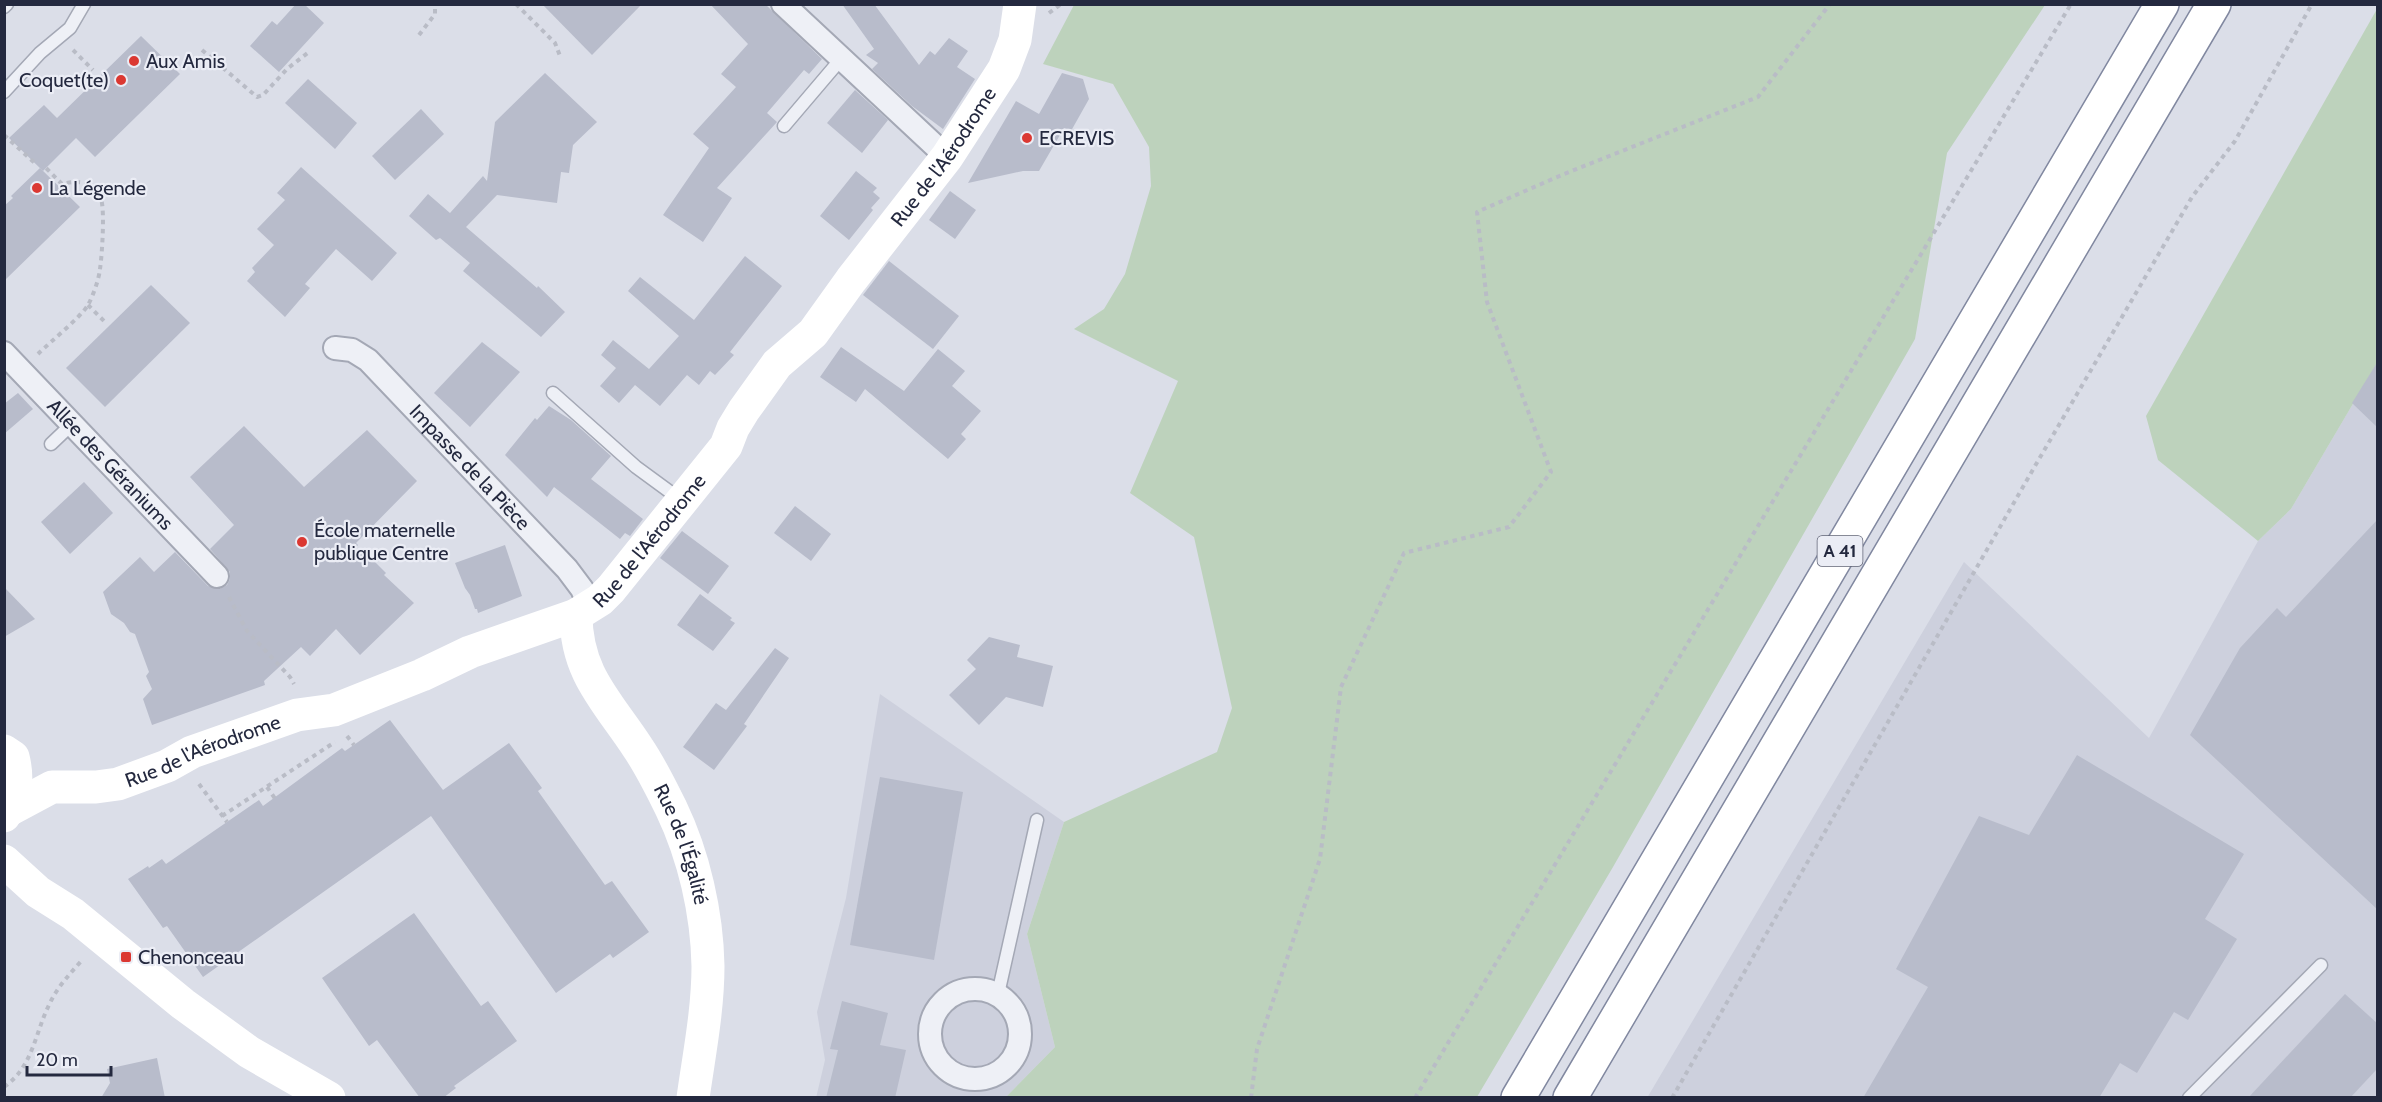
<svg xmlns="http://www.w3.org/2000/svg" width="2382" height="1102" font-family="Cabin,sans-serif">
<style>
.built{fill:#cdd0dd}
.green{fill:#bdd2bc}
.building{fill:#b8bccb}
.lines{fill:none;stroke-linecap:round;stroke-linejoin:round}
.lane-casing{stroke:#a4a8b5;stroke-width:15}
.street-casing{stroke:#a4a8b5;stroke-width:26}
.highway-casing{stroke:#8188a0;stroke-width:36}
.path{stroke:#b9bcc6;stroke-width:4;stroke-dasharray:4.5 4.5;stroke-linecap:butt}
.lane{stroke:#eef0f6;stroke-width:12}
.street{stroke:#eef0f6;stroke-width:22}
.secondary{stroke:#fff;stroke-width:33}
.highway{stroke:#fff;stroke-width:33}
.poi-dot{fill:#db3832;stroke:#ebedf5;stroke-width:2}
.labels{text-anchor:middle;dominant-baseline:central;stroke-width:4.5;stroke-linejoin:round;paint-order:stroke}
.shield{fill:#ebedf5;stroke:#606476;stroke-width:1.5}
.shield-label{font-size:18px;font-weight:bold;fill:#24293f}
.poi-label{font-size:20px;fill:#24293f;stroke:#ebedf5;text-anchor:start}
.street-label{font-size:20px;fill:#24293f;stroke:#ebedf5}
</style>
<rect width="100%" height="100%" fill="#dbdee8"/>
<g class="built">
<polygon points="2377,363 2377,1097 1647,1098 1964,562 2149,738 2258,541 2291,509"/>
<polygon points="880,694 1064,822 1027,934 1055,1047 1006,1097 816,1098 825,1060 817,1012 846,898"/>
</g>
<g class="green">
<polygon points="1074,5 2045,5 1947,153 1915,339 1613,867 1477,1097 1006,1097 1055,1047 1027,934 1064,822 1217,752 1232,708 1194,537 1130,493 1178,381 1074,329 1104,309 1125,274 1151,186 1149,147 1113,84 1043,64"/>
<polygon points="2377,9 2377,363 2291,509 2258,541 2158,460 2146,416"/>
</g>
<g class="building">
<polygon points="296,4 304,4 324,23 279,72 250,46 272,21 277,25"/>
<polygon points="542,4 642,4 592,55"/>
<polygon points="710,4 765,4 822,59 809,74 804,70 767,113 777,122 717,188 732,198 703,242 663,215 709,148 693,134 736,87 721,74 748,44"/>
<polygon points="842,4 874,4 919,65 930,51 935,55 949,38 968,51 957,67 975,79 943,129 912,106 872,69 878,63 866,55 874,49"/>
<polygon points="141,36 180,74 95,157 76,138 43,171 9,138 44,105 57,118"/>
<polygon points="545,73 597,122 573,145 569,173 561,172 557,203 497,195 466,227 537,288 538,286 565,312 541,337 463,271 470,263 440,238 436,240 409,216 428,194 450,213 483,176 487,181 495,122"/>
<polygon points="1062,73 1083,79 1089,99 1071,131 1064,128 1039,171 1023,171 968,183 1016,101 1039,114"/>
<polygon points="308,79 357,123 335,149 285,103"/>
<polygon points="855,90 888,120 862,153 827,123"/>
<polygon points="421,109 444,134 395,180 372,156"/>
<polygon points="301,167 397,253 372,281 336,249 305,284 310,288 285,317 247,281 255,272 252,268 274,245 257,229 285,200 277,193"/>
<polygon points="40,168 80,207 4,281 4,206 13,198 11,196"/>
<polygon points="856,171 877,188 873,192 880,198 871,208 873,210 849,240 820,216"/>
<polygon points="950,191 976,210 955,239 929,220"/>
<polygon points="745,256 782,286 730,352 734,355 715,375 710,371 699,385 687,375 660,406 635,385 619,403 600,386 616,368 601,355 613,340 649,369 679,336 628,291 640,277 694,320"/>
<polygon points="889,261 959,316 933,349 863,295"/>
<polygon points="151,285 190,323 105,407 66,368"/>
<polygon points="482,342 520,372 470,427 434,393"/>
<polygon points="841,347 904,391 938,349 965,371 952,386 981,411 961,434 966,439 948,459 865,389 856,402 820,377"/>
<polygon points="2378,361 2378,428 2352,403"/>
<polygon points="18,393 33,409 4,434 4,404"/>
<polygon points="549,406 571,420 611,456 591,479 643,519 630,536 625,533 620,539 554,487 547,497 505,455 535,418 537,420"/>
<polygon points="244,426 304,487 367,430 417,481 356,543 358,545 351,553 362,549 386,573 384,575 414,603 360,655 336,629 310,656 301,647 264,681 265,685 152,725 143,699 152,689 146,676 149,672 135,634 130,632 124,623 111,614 103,592 140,557 154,572 175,552 208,586 220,589 227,585 230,579 230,572 210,549 234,525 190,477"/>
<polygon points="84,482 113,513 70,554 41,522"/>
<polygon points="795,506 831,534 811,561 774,533"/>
<polygon points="2378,519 2378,910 2190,735 2240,648 2277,608 2286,617"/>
<polygon points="682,531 729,566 708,594 660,558"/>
<polygon points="505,545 522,596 478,613 477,609 475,609 470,595 465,588 455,563"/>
<polygon points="4,587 35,619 4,637"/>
<polygon points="700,594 732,618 730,620 735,623 713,651 677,625"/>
<polygon points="989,637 1020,645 1017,657 1053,666 1043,707 1006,697 979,725 949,695 976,669 967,660"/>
<polygon points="775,648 789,658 744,724 747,726 714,770 683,747 716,703 726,710"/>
<polygon points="390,720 443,790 509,743 542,788 538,791 605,885 612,881 649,932 613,958 610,954 556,993 431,816 203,977 167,926 163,928 128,879 148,866 149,868 162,859 166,864 259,800 263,806 342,748 345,751"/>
<polygon points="2077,755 2244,854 2205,919 2237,939 2188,1020 2174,1012 2137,1073 2120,1063 2099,1098 1863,1098 1928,987 1896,969 1979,816 2029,835"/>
<polygon points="880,777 963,792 934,960 850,945"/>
<polygon points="414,913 481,1006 488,1001 517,1041 454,1086 456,1088 443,1098 420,1098 377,1040 369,1046 322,978"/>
<polygon points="2345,994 2378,1024 2378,1068 2350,1098 2248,1098"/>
<polygon points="842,1001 888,1013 880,1045 906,1050 895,1098 826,1098 838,1050 830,1049"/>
<polygon points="157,1058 165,1098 101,1098 110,1083 107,1069"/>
</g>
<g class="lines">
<defs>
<g id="lane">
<polyline points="4,7 7,4"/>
<polyline points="4,92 40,53 70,28 84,4"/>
<polyline points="784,126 841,59"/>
<polyline points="553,393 636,467 681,500"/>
<polyline points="51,444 72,424"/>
<polyline points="998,994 1037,820"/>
<polyline points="2189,1098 2321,965"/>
</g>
<g id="street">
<polyline points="783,4 947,157"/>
<path id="s1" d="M335,348L352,350L368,360L567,569L582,589L590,607"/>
<path id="s2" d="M4,353L217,576"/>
<circle cx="975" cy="1034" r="45"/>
</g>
<g id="highway">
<polyline points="1518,1098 2162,4"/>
<polyline points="1570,1098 2214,4"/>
</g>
</defs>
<use href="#lane" class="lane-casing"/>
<use href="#street" class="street-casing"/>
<use href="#highway" class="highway-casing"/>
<g class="path">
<polyline points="516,4 555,43 560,56"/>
<polyline points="1049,13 1061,4"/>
<polyline points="419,35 435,14 435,4"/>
<polyline points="73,50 93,70"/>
<polyline points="202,50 257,97 263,95 287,69 309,52"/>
<polyline points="4,135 37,165"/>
<polyline points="88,305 104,321"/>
<path d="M38,354C50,342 81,317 88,305C93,296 99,279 100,269C102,256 105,210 101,199C95,181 78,180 62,184L43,165"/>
<polyline points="229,597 247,631 290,677 294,684"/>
<polyline points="347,736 354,745"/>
<polyline points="199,784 227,822"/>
<polyline points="267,787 276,800"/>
<polyline points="222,816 335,742"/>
<path d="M4,1087C33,1067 35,1033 49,1005C57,987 70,974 83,959"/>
<polyline points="1251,1098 1257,1049 1320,859 1341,687 1404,553 1509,527 1551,472 1487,302 1477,212 1564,174 1758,97 1830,4"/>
<polyline points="1415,1098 2071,4"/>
<polyline points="1672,1098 2035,466 2192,197 2235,141 2312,4"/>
</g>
<use href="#lane" class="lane"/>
<use href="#street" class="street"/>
<g class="secondary">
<path id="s3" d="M576,615C576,674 608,702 638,748C651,767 661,788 671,808C694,856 707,913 708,966C708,1010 699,1055 693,1098"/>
<path d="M4,751L13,757C18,776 17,799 4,816"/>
<path id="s4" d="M9,810L52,787H96L118,784L167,766L192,752L297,715L334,710L422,675L470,652L576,615L600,600L611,589L726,446L733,428L744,410L777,364L813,333L851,280L947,157L1004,69L1015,40L1020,4"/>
<polyline points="4,861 38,892 73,914 183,1004 249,1052 329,1098"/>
</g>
<use href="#highway" class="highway"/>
</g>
<g class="poi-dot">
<circle cx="134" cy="61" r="6"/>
<circle cx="121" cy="80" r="6"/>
<circle cx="1027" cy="138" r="6"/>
<circle cx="37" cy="188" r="6"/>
<circle cx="302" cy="542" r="6"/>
<rect x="120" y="951" width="12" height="12" rx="3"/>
</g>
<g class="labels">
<rect class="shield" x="1817.5" y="536" width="45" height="30" rx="4.5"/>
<g class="shield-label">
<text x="1840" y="551">A 41</text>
</g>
<g class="poi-label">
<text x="146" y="61">Aux Amis</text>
<text x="109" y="80" text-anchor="end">Coquet(te)</text>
<text x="1039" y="138">ECREVIS</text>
<text x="49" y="188">La Légende</text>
<text x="314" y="530">École maternelle<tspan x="314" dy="23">publique Centre</tspan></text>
<text x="138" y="957">Chenonceau</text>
</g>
<g class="street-label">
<text stroke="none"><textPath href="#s4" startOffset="1196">Rue de l'Aérodrome</textPath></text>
<text stroke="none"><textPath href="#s2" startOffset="154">Allée des Géraniums</textPath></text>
<text stroke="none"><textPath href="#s1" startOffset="184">Impasse de la Pièce</textPath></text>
<text stroke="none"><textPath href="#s4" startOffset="710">Rue de l'Aérodrome</textPath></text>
<text stroke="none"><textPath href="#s4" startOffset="206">Rue de l'Aérodrome</textPath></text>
<text stroke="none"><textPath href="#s3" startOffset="256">Rue de l'Égalité</textPath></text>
</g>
</g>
<rect width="2382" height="1102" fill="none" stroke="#24293f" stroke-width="12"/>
<path d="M27 1066v9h84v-9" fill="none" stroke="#24293f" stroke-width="3"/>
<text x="36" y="1066" font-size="18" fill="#24293f" stroke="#ebedf5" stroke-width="4.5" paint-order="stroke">20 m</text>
</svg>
